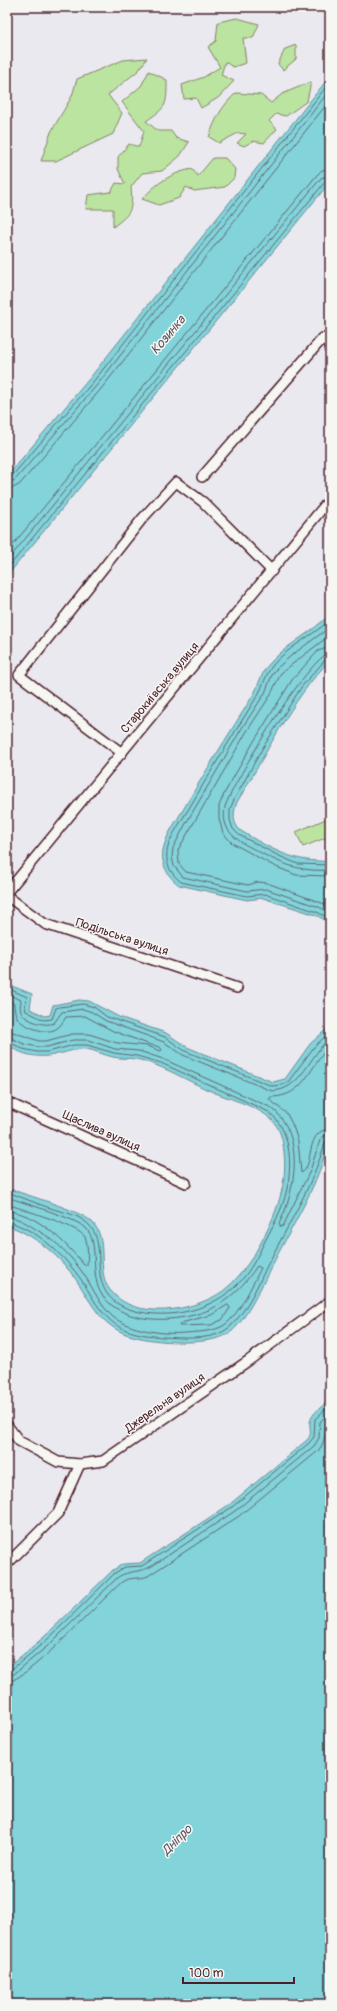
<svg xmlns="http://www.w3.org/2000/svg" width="337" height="2011" font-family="Pangolin,sans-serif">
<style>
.green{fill:#bbe4a0;stroke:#828266}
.water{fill:#82d3da;stroke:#6c8b94}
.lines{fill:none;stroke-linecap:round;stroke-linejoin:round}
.shore{stroke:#606771;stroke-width:1}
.minor-casing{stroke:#4a1f2b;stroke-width:12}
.minor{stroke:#f6f6f2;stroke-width:9}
.labels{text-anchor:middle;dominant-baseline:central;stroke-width:3;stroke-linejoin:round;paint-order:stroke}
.street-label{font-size:12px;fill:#4a1f2b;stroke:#f6f6f2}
.water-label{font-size:13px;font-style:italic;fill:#5b5560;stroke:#f6f6f2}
</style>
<rect width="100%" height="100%" fill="#ebe9f0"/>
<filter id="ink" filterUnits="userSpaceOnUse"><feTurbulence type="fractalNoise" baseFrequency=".025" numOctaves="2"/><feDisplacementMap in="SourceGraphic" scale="8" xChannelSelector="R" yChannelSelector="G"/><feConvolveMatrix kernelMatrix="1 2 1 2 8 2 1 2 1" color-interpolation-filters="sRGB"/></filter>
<g filter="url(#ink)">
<g class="green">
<polygon points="237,18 259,24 253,38 243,38 246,63 233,67 225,62 221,75 234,81 218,98 201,108 196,98 184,99 182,85 204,77 220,67 208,47 216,41 218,22"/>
<polygon points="296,45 296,59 283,70 278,64 285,49"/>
<polygon points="147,58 139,70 108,95 122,113 113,134 56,161 41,161 51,132 72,96 77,79 123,60"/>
<path d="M149,71L167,80C167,106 167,107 146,121L158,131H171L176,138L189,142L180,156L162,171L142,173L131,187C133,211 131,213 113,227V209H86L88,195L111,192L116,183L125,184L118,169V157L129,144L139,147L144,131L122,102L141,86Z"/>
<path d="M311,82L307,101L286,116L276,114L269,121L277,129L264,143L253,141L244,146L237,143L246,134L238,133L219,143L209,137C215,119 222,106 236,93L261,95L271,103L282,94Z"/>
<path d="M213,158H225L235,169L234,178L225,187L194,191L186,187L179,198L159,205L142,199C156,184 170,173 192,169L198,176Z"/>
<polygon points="328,818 330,823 330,836 303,847 296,832"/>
</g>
<g class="water">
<polygon points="330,76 330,182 7,576 7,476 89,379"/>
<path d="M330,614V660C290,701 267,754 237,802C233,813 232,823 241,831C271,849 294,863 330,861V923L316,915L263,898L247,900L179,885C167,876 159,862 164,846C168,831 180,816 187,803C208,767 230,732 252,697C259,686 261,671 271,662C288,643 312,633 330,614Z"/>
<path d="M7,984L32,994L30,1009L45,1016L50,1015L53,1005L79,1000L89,1001L119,1017L166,1033L187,1047L273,1082L285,1079L310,1044L330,1026C330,1052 330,1077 330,1102C330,1114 332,1127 329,1138C320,1183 294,1222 274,1262C264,1281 247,1319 231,1332C211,1348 141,1343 119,1331C98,1320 89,1299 77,1281C59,1255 36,1236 7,1225V1188C26,1195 80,1210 92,1222C110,1240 95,1271 110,1290C135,1322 195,1311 223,1291C237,1280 246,1267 255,1253C273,1222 288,1189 284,1152C283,1141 280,1128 272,1120C255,1104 227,1099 206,1089C184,1079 160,1064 136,1059C128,1058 121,1059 113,1057C104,1055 96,1051 87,1049C77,1048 68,1052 58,1054C41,1059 21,1056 7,1044Z"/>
<path d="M330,1400V2004H7V1668L45,1636L113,1570L123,1564L140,1563L230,1504L307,1440C313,1433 309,1430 310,1422C312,1412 323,1406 330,1400Z"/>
</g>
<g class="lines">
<g class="shore">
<polyline points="7,478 12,476 93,382 330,82"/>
<polyline points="7,483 15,480 97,385 330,90"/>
<polyline points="7,489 15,487 20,484 101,389 330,100"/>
<polyline points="7,552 317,175 322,170 330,169"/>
<polyline points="7,561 321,178 330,175"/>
<polyline points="7,569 325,182 330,180"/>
<path d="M330,620C312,636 288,647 273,665C265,675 263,688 256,698C234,733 212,769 191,805C184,817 171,835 168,847C164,862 170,873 181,882L247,896L265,894L317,912L330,919"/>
<polyline points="330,627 292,655 277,668 272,675 265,693 242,728 185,825 173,848 172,857 174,866 183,877 247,891 266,889 319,907 330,913"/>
<polyline points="330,635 281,673 270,696 247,731 178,850 179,864 186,872 248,885 258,882 267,883 330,906"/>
<polyline points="330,647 318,651 292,680 253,743 224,794 219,806 219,819 223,833 232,843 274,866 296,875 330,876"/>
<path d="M330,653C310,654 232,784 225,807C224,811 224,818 225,822C229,839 249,846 263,854C286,866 304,872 330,870"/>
<polyline points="330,658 326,659 302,686 262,749 234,800 230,809 230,820 233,829 239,835 279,856 298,864 330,865"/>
<polyline points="7,988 27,997 25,1007 26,1011 44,1020 52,1019 56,1008 59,1007 83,1004 94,1007 107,1017 165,1037 185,1051 272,1086 282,1085 288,1082 314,1047 330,1032"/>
<path d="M7,994L21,1000C21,1004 19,1009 22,1013C26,1021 46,1027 54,1023L62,1012L83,1009L92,1012L106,1021L164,1042L183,1055L272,1091C302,1090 309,1055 330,1038"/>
<path d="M7,1000L14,1004C14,1009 15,1014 18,1019C25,1027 46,1035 56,1029C61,1026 63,1021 66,1017L85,1016L113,1031L148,1044L160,1047L162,1050L160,1051L148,1046L117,1043L89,1034H72L46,1041H39L7,1030"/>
<path d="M7,1036L24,1044L38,1047H47L73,1040H88L115,1049L139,1051L163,1059L272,1108C305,1136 296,1190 279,1224L281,1227L283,1226L310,1171L320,1140L324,1136L330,1135"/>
<path d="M7,1041L23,1049L37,1052H48L74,1045H87L114,1053L137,1056L161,1063L269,1112C296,1134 293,1181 280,1211C276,1221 270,1231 265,1241C258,1255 250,1272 238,1284C213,1309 174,1319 140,1312C77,1299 113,1247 88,1224C78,1214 62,1212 50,1208C35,1203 21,1197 7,1192"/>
<path d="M330,1046C309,1066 305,1097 271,1097L269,1099L287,1114L293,1126L298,1141L301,1173C315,1167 304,1130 330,1129"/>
<path d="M7,1197C24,1203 75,1218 86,1228C100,1243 89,1276 102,1295C124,1326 177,1323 209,1310C229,1301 245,1284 257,1266L261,1268C253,1283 237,1320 221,1327C210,1332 196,1332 185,1333C164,1335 128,1330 112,1316C100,1305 94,1290 85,1276C72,1257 57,1241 37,1230C28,1224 18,1217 7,1217"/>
<path d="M7,1204C21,1209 79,1226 85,1237C88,1244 88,1257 87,1265H84C67,1244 36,1212 7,1211"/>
<path d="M7,1222C16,1223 24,1228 32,1232C51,1244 66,1259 80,1278C90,1292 96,1307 109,1319C123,1333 144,1335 163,1337C182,1338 211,1341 227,1329C243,1318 259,1283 267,1266C288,1225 312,1187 325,1143L330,1140"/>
<polygon points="228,1305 230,1308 222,1320 217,1322 211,1325 179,1326 181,1323 211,1315"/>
<polyline points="7,1671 11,1670 48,1639 115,1573 125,1567 142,1566 232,1507 309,1443 314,1437 315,1419 330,1405"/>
<path d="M7,1676L14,1674L51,1643L118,1577C129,1570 140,1573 152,1566L235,1511L314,1446L319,1438L320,1422L330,1411"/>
<path d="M7,1682C27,1681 102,1599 122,1582C130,1576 139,1580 148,1576L239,1516L318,1451C329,1438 322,1426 330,1419"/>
</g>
<defs>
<g id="minor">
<polyline points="202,477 323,338 330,344"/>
<polyline points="122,753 19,675 142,519 176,482 203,502 272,571"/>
<polyline points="7,892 330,499"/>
<polyline points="7,896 45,924 237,988"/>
<polyline points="7,1102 186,1183"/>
<polyline points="7,1425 19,1441 58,1462 80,1464 103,1461 248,1361 330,1301"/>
<polyline points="7,1564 58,1513 80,1464"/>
</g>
</defs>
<use href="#minor" class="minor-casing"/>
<use href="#minor" class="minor"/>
</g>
</g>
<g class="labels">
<g class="street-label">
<text transform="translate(160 688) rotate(-50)">Старокиївська вулиця</text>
<text transform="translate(122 937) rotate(18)">Подільська вулиця</text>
<text transform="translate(101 1131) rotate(24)">Щаслива вулиця</text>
<text transform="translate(165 1403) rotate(-35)">Джерельна вулиця</text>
</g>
<g class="water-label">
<text transform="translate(168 335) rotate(-50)">Козинка</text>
<text transform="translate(177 1840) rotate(-45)">Дніпро</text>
</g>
</g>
<rect width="337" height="2011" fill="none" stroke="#f6f6f2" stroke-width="24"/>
<rect x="12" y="12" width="313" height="1987" fill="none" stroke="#4a1f2b" stroke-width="1.5" filter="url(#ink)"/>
<path d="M183 1977v6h111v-6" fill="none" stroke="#4a1f2b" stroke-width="2"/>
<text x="189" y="1977" font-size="12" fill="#4a1f2b" stroke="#f6f6f2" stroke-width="3" paint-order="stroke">100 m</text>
</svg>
